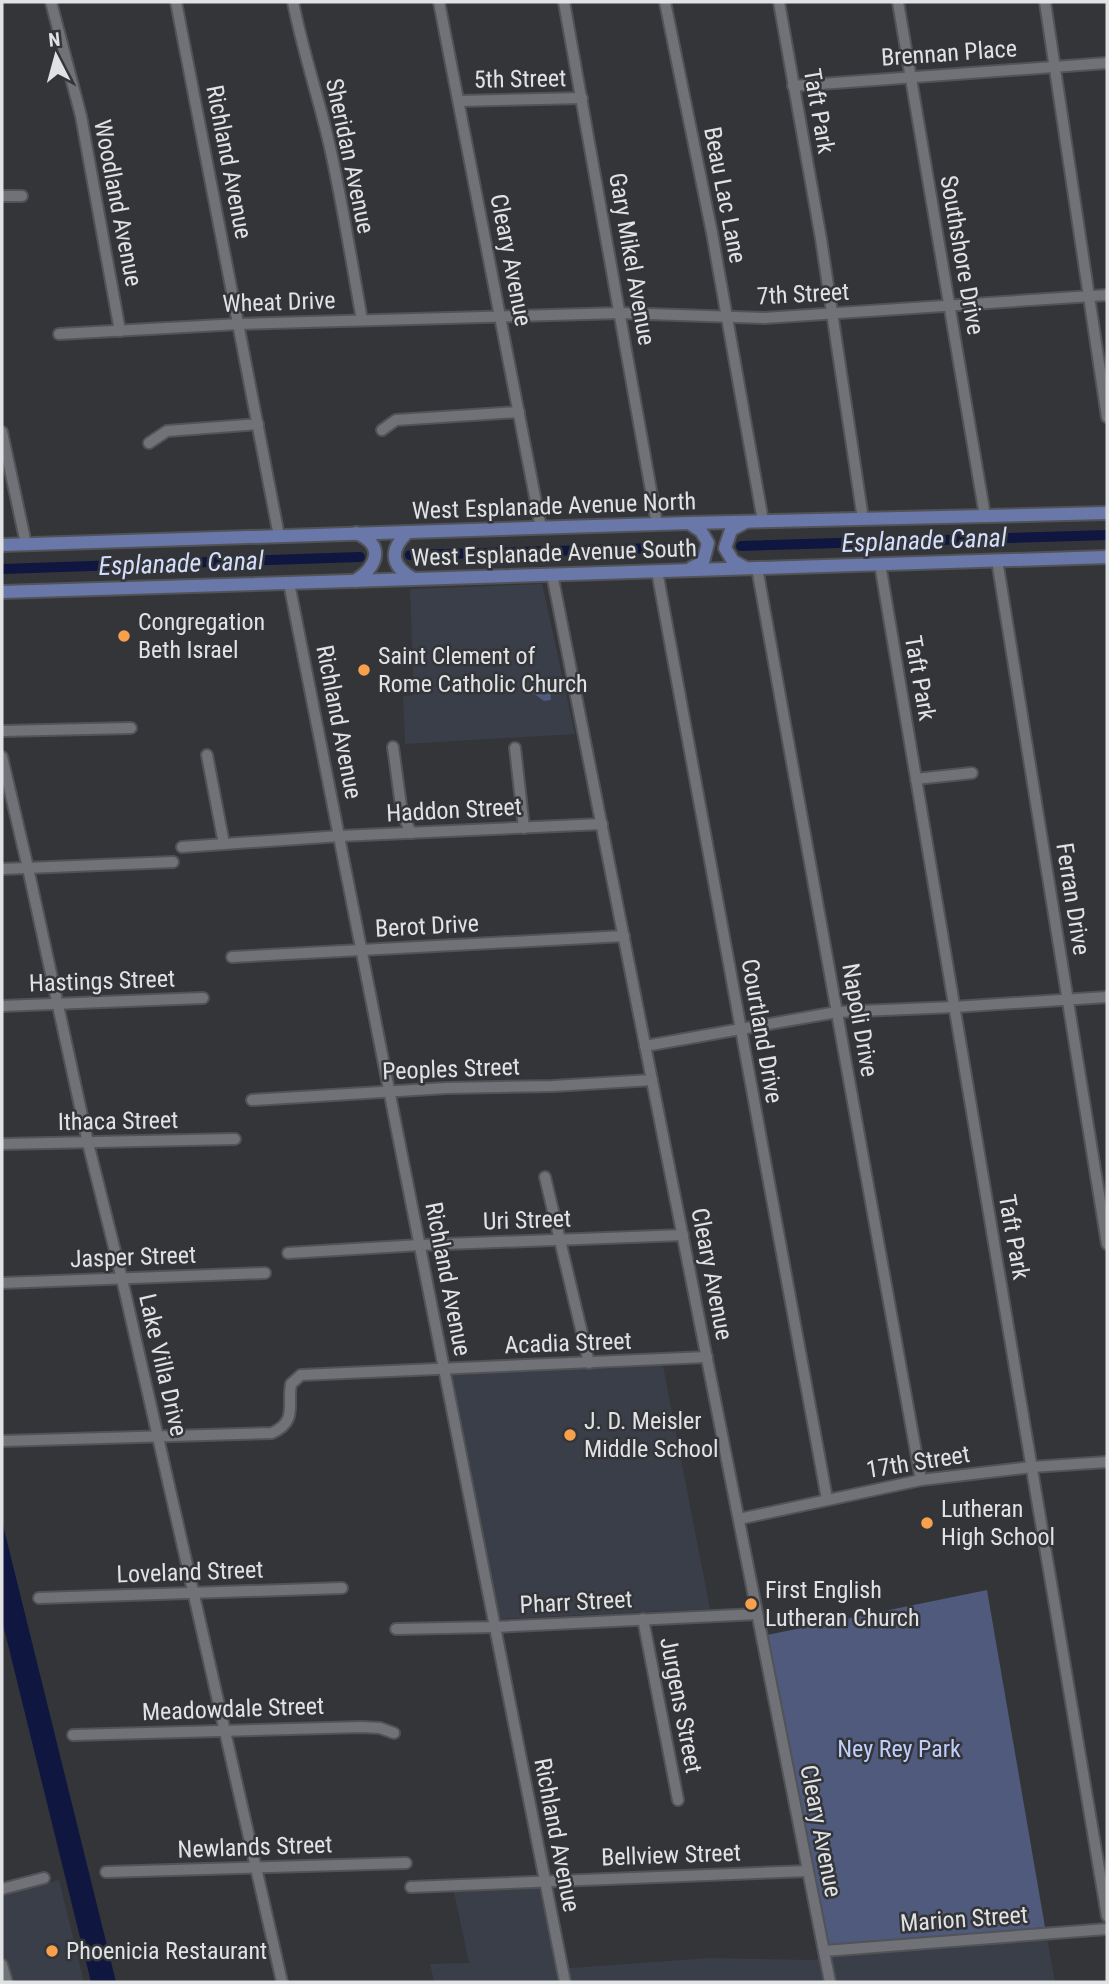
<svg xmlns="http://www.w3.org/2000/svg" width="1109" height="1984" font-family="'Roboto Condensed',sans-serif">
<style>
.built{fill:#3a3e48}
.green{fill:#4f5a7c}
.water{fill:#0f1640}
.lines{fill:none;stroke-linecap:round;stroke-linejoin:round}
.canal{stroke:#0f1640;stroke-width:10}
.minor-casing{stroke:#525357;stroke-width:14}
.major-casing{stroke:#525357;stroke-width:16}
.minor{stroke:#707277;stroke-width:10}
.major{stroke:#6978a9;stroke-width:12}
.poi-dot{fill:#f9a04d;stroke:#333539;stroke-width:2.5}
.labels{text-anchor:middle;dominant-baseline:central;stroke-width:5;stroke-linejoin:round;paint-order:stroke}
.street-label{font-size:24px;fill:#e0e2e4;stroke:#333539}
.poi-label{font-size:24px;fill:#e0e2e4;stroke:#333539;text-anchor:start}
.park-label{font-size:24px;fill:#bfcefc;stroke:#333539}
.water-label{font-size:26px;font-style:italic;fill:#d4dffe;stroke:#333539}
</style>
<rect width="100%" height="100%" fill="#333539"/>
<g class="built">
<polygon points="542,584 575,734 405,744 403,696 414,695 410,589"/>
<polygon points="663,1366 710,1609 500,1619 451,1375"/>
<polygon points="59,1880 84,1982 2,1982 2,1896"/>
<polygon points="539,1888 557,1969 710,1958 816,1960 824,1951 1045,1927 1055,1982 434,1982 430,1964 469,1963 454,1892"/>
</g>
<g class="green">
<polygon points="549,680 551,700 544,701 533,693 532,685 536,681"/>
<polygon points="987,1590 1045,1927 824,1951 762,1636"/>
</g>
<polygon class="water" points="2,1521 116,1982 91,1982 2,1620"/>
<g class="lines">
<g class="canal">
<polyline points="741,546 1107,535"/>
<polyline points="410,555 691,547"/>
<polyline points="2,569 360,557"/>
</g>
<defs>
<g id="minor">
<polyline points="51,2 81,116 120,331"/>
<polyline points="176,2 279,536"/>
<path d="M293,2C303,53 320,101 331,152C343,207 352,264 362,320"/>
<polyline points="439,2 541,528"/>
<polyline points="564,2 657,524"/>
<polyline points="665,2 712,233 763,521"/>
<polyline points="779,2 821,239 863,519"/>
<polyline points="898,2 985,516"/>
<polyline points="1045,2 1107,417"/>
<polyline points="793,86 1107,63"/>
<polyline points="459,101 582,98"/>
<polyline points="2,196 22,196"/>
<polyline points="59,334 239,324 620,313 764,318 1107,295"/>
<polyline points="382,430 396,420 519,412"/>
<polyline points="2,432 26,544"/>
<polyline points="149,443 167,431 258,424"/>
<polyline points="997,560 1107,1244"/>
<polyline points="880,564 1107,1916"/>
<polyline points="757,568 921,1480"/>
<polyline points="657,571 827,1499"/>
<polyline points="552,574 830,1982"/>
<polyline points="289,583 565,1982"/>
<polyline points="2,731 131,728"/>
<polyline points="393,747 402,813 411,833"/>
<polyline points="515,748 524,828"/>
<polyline points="207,755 224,844"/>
<polyline points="2,757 28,868 88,1143 122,1279 282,1982"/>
<polyline points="916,779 972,773"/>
<polyline points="182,847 340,836 602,824"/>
<polyline points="2,869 173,862"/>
<polyline points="232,957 624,936"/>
<polyline points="2,1006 203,998"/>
<polyline points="645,1046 837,1012 954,1007 1107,997"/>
<polyline points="252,1100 447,1088 553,1086 652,1080"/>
<polyline points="2,1144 235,1139"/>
<polyline points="545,1177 589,1363"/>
<polyline points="288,1253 420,1245 683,1235"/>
<polyline points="2,1283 265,1273"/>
<path d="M2,1441L272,1433C298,1421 287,1405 291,1384L301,1375L707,1357"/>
<polyline points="739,1519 921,1480 1032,1467 1107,1462"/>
<polyline points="39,1598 342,1588"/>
<polyline points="643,1619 678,1800"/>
<polyline points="396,1629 494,1627 757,1614"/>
<polyline points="73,1735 361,1727 380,1728 394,1733"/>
<polyline points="106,1872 406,1863"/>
<polyline points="411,1887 808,1871"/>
<polyline points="2,1889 44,1878"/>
<polyline points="824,1951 1107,1929"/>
<polyline points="2,1965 7,1982"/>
</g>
<g id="major">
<polyline points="689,523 701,531 708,543 703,562 691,568"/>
<path d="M408,532C389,550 390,566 414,579"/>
<polyline points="2,545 689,523 1107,513"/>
<polyline points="744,567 733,561 725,548 731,530 744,523"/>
<path d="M355,581C378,566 385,545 356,533"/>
<polyline points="2,592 1107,557"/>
</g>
</defs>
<use href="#minor" class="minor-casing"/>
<use href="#major" class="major-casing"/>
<use href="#minor" class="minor"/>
<use href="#major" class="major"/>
</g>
<g class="poi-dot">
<circle cx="124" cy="636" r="7"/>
<circle cx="364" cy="670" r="7"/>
<circle cx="570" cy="1435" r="7"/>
<circle cx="927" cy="1523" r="7"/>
<circle cx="751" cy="1604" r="7"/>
<circle cx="52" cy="1951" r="7"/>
</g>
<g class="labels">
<g class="street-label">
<text transform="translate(949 53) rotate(-4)">Brennan Place</text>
<text transform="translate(520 79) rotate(-1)">5th Street</text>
<text transform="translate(819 111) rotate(80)">Taft Park</text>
<text transform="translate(350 156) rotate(78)">Sheridan Avenue</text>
<text transform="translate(229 162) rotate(79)">Richland Avenue</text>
<text transform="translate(725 195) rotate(79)">Beau Lac Lane</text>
<text transform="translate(118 203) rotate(79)">Woodland Avenue</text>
<text transform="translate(962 255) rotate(80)">Southshore Drive</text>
<text transform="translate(632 259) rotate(80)">Gary Mikel Avenue</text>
<text transform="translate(511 260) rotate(79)">Cleary Avenue</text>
<text transform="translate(803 294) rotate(-3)">7th Street</text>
<text transform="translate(279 302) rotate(-2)">Wheat Drive</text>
<text transform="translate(554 506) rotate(-2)">West Esplanade Avenue North</text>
<text transform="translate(554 553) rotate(-2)">West Esplanade Avenue South</text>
<text transform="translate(920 678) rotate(80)">Taft Park</text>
<text transform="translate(339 722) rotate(79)">Richland Avenue</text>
<text transform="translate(454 810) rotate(-3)">Haddon Street</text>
<text transform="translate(1073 899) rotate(81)">Ferran Drive</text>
<text transform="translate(427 926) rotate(-3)">Berot Drive</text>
<text transform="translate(102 981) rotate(-2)">Hastings Street</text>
<text transform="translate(860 1020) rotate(80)">Napoli Drive</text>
<text transform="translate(762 1031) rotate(80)">Courtland Drive</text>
<text transform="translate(451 1069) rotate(-2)">Peoples Street</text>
<text transform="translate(118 1121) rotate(-1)">Ithaca Street</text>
<text transform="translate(527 1220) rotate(-2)">Uri Street</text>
<text transform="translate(1014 1237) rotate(80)">Taft Park</text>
<text transform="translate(133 1257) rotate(-2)">Jasper Street</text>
<text transform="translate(712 1274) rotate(79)">Cleary Avenue</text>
<text transform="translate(448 1279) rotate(79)">Richland Avenue</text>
<text transform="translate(568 1343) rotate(-2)">Acadia Street</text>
<text transform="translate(163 1365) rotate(77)">Lake Villa Drive</text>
<text transform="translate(918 1462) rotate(-9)">17th Street</text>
<text transform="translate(190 1572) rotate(-2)">Loveland Street</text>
<text transform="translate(576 1602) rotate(-3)">Pharr Street</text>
<text transform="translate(681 1705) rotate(79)">Jurgens Street</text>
<text transform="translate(233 1709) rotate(-2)">Meadowdale Street</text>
<text transform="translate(821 1831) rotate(79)">Cleary Avenue</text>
<text transform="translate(557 1835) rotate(79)">Richland Avenue</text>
<text transform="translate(255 1847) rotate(-2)">Newlands Street</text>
<text transform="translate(671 1855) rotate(-2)">Bellview Street</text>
<text transform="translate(964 1919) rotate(-4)">Marion Street</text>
</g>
<g class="poi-label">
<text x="138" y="622">Congregation<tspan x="138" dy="28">Beth Israel</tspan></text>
<text x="378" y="656">Saint Clement of<tspan x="378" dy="28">Rome Catholic Church</tspan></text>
<text x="584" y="1421">J. D. Meisler<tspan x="584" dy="28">Middle School</tspan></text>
<text x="941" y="1509">Lutheran<tspan x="941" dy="28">High School</tspan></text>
<text x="765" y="1590">First English<tspan x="765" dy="28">Lutheran Church</tspan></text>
<text x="66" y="1951">Phoenicia Restaurant</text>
</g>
<g class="park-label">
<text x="899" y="1749">Ney Rey Park</text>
</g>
<g class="water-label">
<text transform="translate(924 540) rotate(-2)">Esplanade Canal</text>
<text transform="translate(181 563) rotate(-2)">Esplanade Canal</text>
</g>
</g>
<rect width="1109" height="1984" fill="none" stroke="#e0e2e4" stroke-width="7"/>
<g transform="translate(56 56) rotate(354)" stroke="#333539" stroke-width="5" paint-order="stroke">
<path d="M0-5L12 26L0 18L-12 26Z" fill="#e0e2e4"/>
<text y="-10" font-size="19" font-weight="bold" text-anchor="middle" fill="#e0e2e4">N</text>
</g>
</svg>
